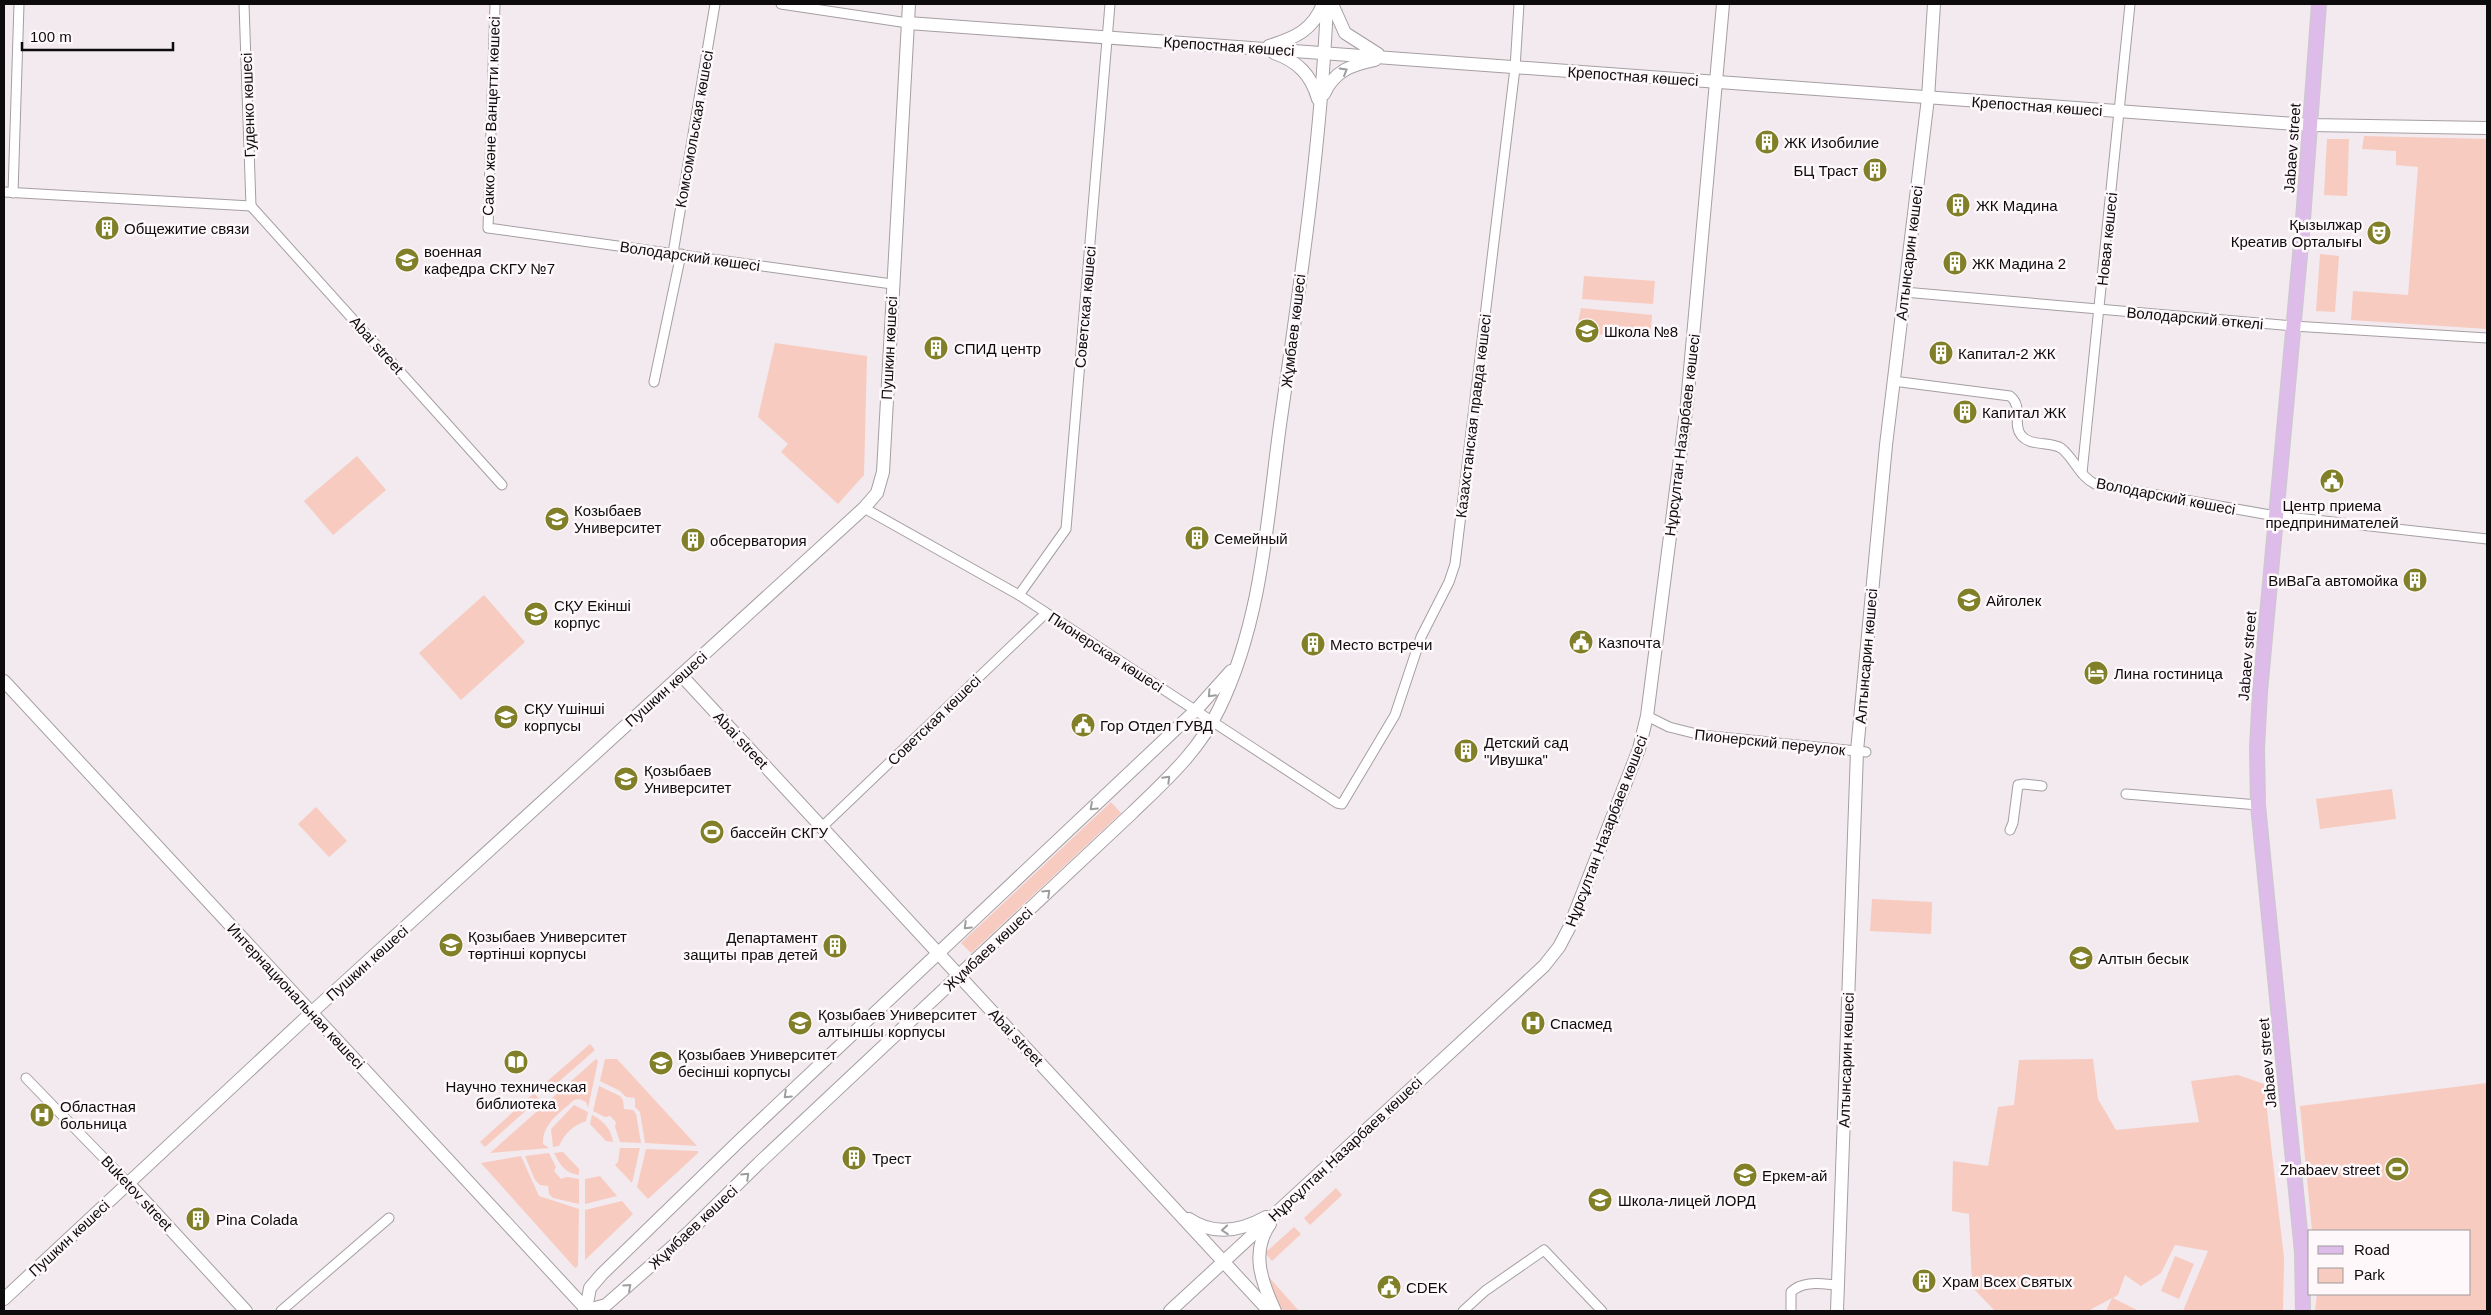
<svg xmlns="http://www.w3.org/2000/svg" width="2491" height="1315" font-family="Helvetica,sans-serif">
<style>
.green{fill:#f7cbc0}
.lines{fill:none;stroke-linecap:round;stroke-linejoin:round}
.street-casing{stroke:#a59ea2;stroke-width:11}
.secondary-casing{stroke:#a59ea2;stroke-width:14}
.primary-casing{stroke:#cac9ca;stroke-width:16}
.street{stroke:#fff;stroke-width:9}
.secondary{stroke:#fff;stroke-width:12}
.primary{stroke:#ddbce9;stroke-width:14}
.oneway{stroke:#9e9d9e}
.labels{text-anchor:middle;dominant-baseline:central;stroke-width:5;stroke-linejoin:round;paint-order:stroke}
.street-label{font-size:15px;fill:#0d0b0c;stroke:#fef8fb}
.poi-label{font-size:15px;fill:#0d0b0c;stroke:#fef8fb;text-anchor:start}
</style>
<rect width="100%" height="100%" fill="#f2eaee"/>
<g class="green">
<polygon points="2364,136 2487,139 2487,329 2351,320 2353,291 2408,295 2418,167 2396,165 2396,151 2362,149"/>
<polygon points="2327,139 2349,139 2347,196 2324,195"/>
<polygon points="2320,254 2339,256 2335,312 2316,311"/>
<polygon points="1584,276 1655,281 1653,304 1582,299"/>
<polygon points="1581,308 1652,315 1650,339 1576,332"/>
<polygon points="775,343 867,356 864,475 838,504 781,452 788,444 758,417"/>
<polygon points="357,456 386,490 333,535 304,501"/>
<polygon points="484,595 525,642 461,700 419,653"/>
<polygon points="2392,789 2396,819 2320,829 2316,799"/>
<polygon points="1111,802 1121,813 971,953 961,943"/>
<polygon points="316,807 347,841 329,857 298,824"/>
<polygon points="1872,899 1932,902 1931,934 1870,931"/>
<polygon points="590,1044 595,1050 547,1092 542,1086"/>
<path d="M596,1059L598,1061L588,1108L586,1102L579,1099L574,1100C560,1113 542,1124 543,1144L549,1148L490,1153Z"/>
<polygon points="605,1059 617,1059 697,1146 645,1143 640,1112 635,1107 635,1098 626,1097 620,1091 600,1081"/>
<polygon points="2093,1059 2098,1099 2116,1130 2199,1122 2191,1081 2238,1075 2264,1084 2284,1258 2283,1311 2183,1311 2208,1251 2175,1245 2161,1273 2141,1286 2125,1275 2118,1295 2113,1298 2139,1311 2106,1311 2112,1298 2088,1311 1995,1311 1972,1287 1969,1214 1952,1211 1953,1161 1988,1166 1998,1107 2014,1105 2019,1060"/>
<polygon points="2487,1083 2487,1311 2315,1311 2317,1294 2470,1294 2470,1231 2312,1231 2300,1106"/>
<polygon points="599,1086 620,1096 623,1100 624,1109 633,1110 636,1114 641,1143 620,1142 615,1127 616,1122 610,1116 605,1117 593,1111"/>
<polygon points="534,1093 539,1099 485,1147 480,1142"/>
<path d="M574,1105L588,1112L586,1121C572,1126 565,1133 559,1146L553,1147L551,1129Z"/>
<path d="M592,1115C604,1121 611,1129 613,1142L606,1141L590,1124Z"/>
<polygon points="620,1148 640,1148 632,1183 615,1165 618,1162"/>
<polygon points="646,1149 698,1151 698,1153 648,1199 637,1187"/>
<path d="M563,1152L579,1169V1175C565,1173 560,1165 554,1153Z"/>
<polygon points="549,1153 556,1167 554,1171 561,1179 567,1177 579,1179 579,1204 553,1198 549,1194 548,1186 540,1185 535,1180 525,1156"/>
<polygon points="521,1156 539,1196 579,1209 578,1266 575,1268 481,1163"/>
<polygon points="600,1176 617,1196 585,1204 585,1179"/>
<polygon points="1336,1188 1342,1195 1310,1225 1304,1218"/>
<polygon points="622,1201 633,1214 585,1260 585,1210"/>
<polygon points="1294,1227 1301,1234 1272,1261 1265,1253"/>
<polygon points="2175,1256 2194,1264 2179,1299 2161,1291"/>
<polygon points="1268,1276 1299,1311 1284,1311 1269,1293"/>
</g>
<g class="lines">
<defs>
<g id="street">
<polyline points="244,4 251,206"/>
<polyline points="495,4 488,228 892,284"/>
<polyline points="781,4 908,23"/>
<polyline points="4,192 251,206"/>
<polyline points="13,193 19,4"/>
<polyline points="251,206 502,485"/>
<polyline points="673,253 715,4"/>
<polyline points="1904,292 2293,326 2487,338"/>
<path d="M1893,381L2010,396C2024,407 2012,424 2021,435C2030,447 2049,441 2061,448C2074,458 2080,477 2095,484L2270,515L2487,539"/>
<polyline points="654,382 681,254"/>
<polyline points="2082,473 2130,4"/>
<polyline points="864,508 1019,595 1337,803 1342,804 1395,715 1421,637 1449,582 1455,564 1515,68 1519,4"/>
<polyline points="1019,595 1066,529 1110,4"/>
<polyline points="1647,716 1669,727 1701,735 1866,752"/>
<polyline points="2126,794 2258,805"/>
<polyline points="822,827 1046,613"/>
<polyline points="2010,830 2013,823 2018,785 2024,784 2042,786"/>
<polyline points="26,1078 128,1183"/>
<polyline points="281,1311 389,1218"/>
<polyline points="1463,1311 1485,1291 1544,1250 1602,1311"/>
<path d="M1791,1311V1292C1803,1280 1822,1284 1838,1285"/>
</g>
<g id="secondary">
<polyline points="1332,4 1345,33 1378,54"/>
<polyline points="908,23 2310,125 2487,128"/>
<path d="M1269,46C1295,38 1313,30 1323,4"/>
<path d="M1274,53C1297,61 1311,74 1318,99"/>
<path d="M1324,94C1334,71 1351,65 1375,60"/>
<polyline points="681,675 1269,1311"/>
<polyline points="4,681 588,1311"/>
<polyline points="128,1183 246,1311"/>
<path d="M1189,1219C1214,1236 1241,1231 1266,1217"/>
<path d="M1270,1224C1250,1252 1262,1283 1275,1311"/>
<polyline points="4,1299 311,1013 864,508 877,493 883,472 909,4"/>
<polyline points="586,1309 590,1288 602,1274 738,1142 1196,710 1231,671"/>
<path d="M584,1311L606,1305L689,1232L759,1163L1132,813C1165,781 1199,751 1219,709C1262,621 1267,520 1280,425C1300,286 1321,144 1327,4"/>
<polyline points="1170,1311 1544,966 1559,947 1569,928 1639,749 1647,716 1687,403 1723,4"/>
<polyline points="1837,1311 1857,751 1886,445 1928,98 1934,4"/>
</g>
<polyline id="primary" points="2303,1311 2302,1252 2258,805 2257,748 2260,692 2302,233 2319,4"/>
</defs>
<use href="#street" class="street-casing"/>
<use href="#secondary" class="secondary-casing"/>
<use href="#primary" class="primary-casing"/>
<use href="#street" class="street"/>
<use href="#secondary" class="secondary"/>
<use href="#primary" class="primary"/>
</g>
<defs><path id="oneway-chevron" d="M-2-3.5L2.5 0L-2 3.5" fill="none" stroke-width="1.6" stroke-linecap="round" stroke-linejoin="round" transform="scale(1.25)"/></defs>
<g class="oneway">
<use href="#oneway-chevron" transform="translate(1344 71) rotate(-30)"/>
<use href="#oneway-chevron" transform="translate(1211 694) rotate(133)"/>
<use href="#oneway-chevron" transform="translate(1167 779) rotate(-45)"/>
<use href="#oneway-chevron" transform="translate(1093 807) rotate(137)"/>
<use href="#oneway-chevron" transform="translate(1047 893) rotate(-43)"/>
<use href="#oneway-chevron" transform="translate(967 926) rotate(136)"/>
<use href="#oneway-chevron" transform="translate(787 1095) rotate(137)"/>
<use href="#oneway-chevron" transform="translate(746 1176) rotate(-44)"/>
<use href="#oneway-chevron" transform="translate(1225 1230) rotate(176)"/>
<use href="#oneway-chevron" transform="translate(628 1287) rotate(-42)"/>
</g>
<defs>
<symbol id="building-disc" viewBox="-11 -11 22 22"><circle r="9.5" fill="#818028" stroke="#fef8fb"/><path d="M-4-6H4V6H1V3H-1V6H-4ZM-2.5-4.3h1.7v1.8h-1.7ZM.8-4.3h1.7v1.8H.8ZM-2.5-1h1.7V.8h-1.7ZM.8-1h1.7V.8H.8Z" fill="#fff"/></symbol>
<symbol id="theatre-disc" viewBox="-11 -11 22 22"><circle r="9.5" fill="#818028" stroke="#fef8fb"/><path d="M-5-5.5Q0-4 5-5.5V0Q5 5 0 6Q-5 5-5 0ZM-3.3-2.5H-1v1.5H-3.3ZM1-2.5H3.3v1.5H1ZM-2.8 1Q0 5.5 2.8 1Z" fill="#fff"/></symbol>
<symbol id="university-disc" viewBox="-11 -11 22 22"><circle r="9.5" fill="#818028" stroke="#fef8fb"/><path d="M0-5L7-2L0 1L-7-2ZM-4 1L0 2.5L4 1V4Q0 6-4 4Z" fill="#fff"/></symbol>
<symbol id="school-disc" viewBox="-11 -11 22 22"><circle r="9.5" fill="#818028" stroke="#fef8fb"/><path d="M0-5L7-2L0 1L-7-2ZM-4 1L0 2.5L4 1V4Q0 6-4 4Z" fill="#fff"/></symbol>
<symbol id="civic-disc" viewBox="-11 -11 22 22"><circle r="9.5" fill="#818028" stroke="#fef8fb"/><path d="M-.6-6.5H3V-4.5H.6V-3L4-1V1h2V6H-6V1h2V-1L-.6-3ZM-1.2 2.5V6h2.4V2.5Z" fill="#fff"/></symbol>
<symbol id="hotel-disc" viewBox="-11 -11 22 22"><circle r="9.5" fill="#818028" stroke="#fef8fb"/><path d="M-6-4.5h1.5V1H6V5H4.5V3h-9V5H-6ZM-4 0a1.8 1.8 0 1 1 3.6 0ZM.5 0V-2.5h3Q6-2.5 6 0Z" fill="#fff"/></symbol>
<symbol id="stadium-disc" viewBox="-11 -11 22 22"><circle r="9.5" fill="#818028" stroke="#fef8fb"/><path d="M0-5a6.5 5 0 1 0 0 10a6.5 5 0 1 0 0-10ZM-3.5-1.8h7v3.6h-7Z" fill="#fff"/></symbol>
<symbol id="hospital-disc" viewBox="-11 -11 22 22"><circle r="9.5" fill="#818028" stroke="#fef8fb"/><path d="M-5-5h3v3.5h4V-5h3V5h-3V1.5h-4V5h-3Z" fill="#fff"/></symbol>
<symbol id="library-disc" viewBox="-11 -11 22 22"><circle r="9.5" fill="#818028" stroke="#fef8fb"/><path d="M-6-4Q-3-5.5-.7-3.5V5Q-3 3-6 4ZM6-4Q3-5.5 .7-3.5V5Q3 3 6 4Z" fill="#fff"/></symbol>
</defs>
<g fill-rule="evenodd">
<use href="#building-disc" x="1753" y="128" width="28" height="28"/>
<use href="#building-disc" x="1861" y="156" width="28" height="28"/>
<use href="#building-disc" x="1944" y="191" width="28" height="28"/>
<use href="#building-disc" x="93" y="214" width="28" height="28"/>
<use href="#theatre-disc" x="2365" y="219" width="28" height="28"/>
<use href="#university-disc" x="393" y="246" width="28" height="28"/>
<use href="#building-disc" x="1941" y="249" width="28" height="28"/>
<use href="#school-disc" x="1573" y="317" width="28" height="28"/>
<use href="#building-disc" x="922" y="334" width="28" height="28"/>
<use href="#building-disc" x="1927" y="339" width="28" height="28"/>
<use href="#building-disc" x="1951" y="398" width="28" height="28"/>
<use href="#civic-disc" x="2318" y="467" width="28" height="28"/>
<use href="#university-disc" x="543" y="505" width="28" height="28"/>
<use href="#building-disc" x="1183" y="524" width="28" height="28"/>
<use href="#building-disc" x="679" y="526" width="28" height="28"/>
<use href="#building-disc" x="2401" y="566" width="28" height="28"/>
<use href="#school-disc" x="1955" y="586" width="28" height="28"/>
<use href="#university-disc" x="522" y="600" width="28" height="28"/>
<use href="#civic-disc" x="1567" y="628" width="28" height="28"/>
<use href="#building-disc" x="1299" y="630" width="28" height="28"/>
<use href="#hotel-disc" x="2082" y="659" width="28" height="28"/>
<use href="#university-disc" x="492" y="703" width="28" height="28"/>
<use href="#civic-disc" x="1069" y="711" width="28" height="28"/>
<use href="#building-disc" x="1452" y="737" width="28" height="28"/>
<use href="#university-disc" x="612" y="765" width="28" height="28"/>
<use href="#stadium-disc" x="698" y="818" width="28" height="28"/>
<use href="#university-disc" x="437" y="931" width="28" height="28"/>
<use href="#building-disc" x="821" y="932" width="28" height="28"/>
<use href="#school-disc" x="2067" y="944" width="28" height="28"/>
<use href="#university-disc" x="786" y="1009" width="28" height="28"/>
<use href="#hospital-disc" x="1519" y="1009" width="28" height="28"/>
<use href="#library-disc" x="502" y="1048" width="28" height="28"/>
<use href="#university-disc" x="647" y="1049" width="28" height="28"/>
<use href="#hospital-disc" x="28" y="1101" width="28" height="28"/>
<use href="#building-disc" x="840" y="1144" width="28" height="28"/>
<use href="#stadium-disc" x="2383" y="1155" width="28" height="28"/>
<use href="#school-disc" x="1731" y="1161" width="28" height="28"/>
<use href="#school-disc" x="1586" y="1186" width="28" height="28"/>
<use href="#building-disc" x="184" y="1205" width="28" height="28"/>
<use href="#building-disc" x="1910" y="1267" width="28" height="28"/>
<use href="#civic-disc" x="1375" y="1273" width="28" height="28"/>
</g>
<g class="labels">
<g class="street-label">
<text transform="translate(1229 46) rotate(4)">Крепостная көшесі</text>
<text transform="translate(1633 76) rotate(4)">Крепостная көшесі</text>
<text transform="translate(248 105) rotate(-92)">Гуденко көшесі</text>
<text transform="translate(2037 106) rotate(4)">Крепостная көшесі</text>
<text transform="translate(491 116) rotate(-88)">Сакко және Ванцетти көшесі</text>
<text transform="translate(694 129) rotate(-80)">Комсомольская көшесі</text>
<text transform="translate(2292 148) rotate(-86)">Jabaev street</text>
<text transform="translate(2107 239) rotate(-84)">Новая көшесі</text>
<text transform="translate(1909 253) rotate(-83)">Алтынсарин көшесі</text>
<text transform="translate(690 256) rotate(8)">Володарский көшесі</text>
<text transform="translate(1085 307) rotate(-85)">Советская көшесі</text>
<text transform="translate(2195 318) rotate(5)">Володарский өткелі</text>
<text transform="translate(1293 331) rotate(-83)">Жұмбаев көшесі</text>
<text transform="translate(377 345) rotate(48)">Abai street</text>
<text transform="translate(889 348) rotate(-87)">Пушкин көшесі</text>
<text transform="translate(1473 416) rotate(-83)">Казахстанская правда көшесі</text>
<text transform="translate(1682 435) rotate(-83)">Нұрсұлтан Назарбаев көшесі</text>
<text transform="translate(2166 496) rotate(11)">Володарский көшесі</text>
<text transform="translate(1106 652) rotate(33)">Пионерская көшесі</text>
<text transform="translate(1866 656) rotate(-85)">Алтынсарин көшесі</text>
<text transform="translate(2247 656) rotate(-85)">Jabaev street</text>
<text transform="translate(666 689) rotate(-42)">Пушкин көшесі</text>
<text transform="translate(934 720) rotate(-44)">Советская көшесі</text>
<text transform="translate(741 740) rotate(47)">Abai street</text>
<text transform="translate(1770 742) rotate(6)">Пионерский переулок</text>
<text transform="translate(1606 831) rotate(-69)">Нұрсұлтан Назарбаев көшесі</text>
<text transform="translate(988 949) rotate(-43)">Жұмбаев көшесі</text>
<text transform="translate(367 963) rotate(-42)">Пушкин көшесі</text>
<text transform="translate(296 996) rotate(47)">Интернациональная көшесі</text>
<text transform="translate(1016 1037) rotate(47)">Abai street</text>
<text transform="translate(1846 1060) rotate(-88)">Алтынсарин көшесі</text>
<text transform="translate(2267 1063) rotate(-95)">Jabaev street</text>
<text transform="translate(1345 1149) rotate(-43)">Нұрсұлтан Назарбаев көшесі</text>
<text transform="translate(137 1193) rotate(47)">Buketov street</text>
<text transform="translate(693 1227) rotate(-43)">Жұмбаев көшесі</text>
<text transform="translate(69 1238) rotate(-43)">Пушкин көшесі</text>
</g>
<g class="poi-label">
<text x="1784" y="142">ЖК Изобилие</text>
<text x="1858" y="170" text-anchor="end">БЦ Траст</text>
<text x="1976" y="205">ЖК Мадина</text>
<text x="2362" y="224" text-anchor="end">Қызылжар<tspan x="2362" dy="17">Креатив Орталығы</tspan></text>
<text x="124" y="228">Общежитие связи</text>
<text x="424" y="251">военная<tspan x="424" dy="17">кафедра СКГУ №7</tspan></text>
<text x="1972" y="263">ЖК Мадина 2</text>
<text x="1604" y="331">Школа №8</text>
<text x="954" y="348">СПИД центр</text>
<text x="1958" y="353">Капитал-2 ЖК</text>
<text x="1982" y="412">Капитал ЖК</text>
<text x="2332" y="505" text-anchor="middle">Центр приема<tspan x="2332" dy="17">предпринимателей</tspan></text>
<text x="574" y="510">Козыбаев<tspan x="574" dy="17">Университет</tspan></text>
<text x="1214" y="538">Семейный</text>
<text x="710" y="540">обсерватория</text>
<text x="2398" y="580" text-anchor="end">ВиВаГа автомойка</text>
<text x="1986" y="600">Айголек</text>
<text x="554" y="605">СҚУ Екінші<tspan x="554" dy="17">корпус</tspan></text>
<text x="1598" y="642">Казпочта</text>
<text x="1330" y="644">Место встречи</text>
<text x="2114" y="673">Лина гостиница</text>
<text x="524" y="708">СҚУ Үшінші<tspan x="524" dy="17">корпусы</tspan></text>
<text x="1100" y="725">Гор Отдел ГУВД</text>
<text x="1484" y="742">Детский сад<tspan x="1484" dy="17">"Ивушка"</tspan></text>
<text x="644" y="770">Қозыбаев<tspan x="644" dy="17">Университет</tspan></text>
<text x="730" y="832">бассейн СКГУ</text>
<text x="468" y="936">Қозыбаев Университет<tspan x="468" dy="17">төртінші корпусы</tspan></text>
<text x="818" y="937" text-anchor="end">Департамент<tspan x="818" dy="17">защиты прав детей</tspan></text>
<text x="2098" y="958">Алтын бесык</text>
<text x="818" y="1014">Қозыбаев Университет<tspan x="818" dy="17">алтыншы корпусы</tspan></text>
<text x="1550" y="1023">Спасмед</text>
<text x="678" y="1054">Қозыбаев Университет<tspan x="678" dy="17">бесінші корпусы</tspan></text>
<text x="516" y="1086" text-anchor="middle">Научно техническая<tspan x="516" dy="17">библиотека</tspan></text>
<text x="60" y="1106">Областная<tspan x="60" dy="17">больница</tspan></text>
<text x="872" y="1158">Трест</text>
<text x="2380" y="1169" text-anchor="end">Zhabaev street</text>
<text x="1762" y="1175">Еркем-ай</text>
<text x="1618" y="1200">Школа-лицей ЛОРД</text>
<text x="216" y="1219">Pina Colada</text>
<text x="1942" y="1281">Храм Всех Святых</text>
<text x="1406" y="1287">CDEK</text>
</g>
</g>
<rect width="2491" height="1315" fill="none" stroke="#0d0b0c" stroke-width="10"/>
<rect x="2308" y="1230" width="162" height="65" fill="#fef8fb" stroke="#9e999b"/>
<rect x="2318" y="1246" width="25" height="8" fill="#ddbce9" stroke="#9e999b"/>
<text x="2354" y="1255" font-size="15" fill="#0d0b0c">Road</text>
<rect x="2318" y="1268" width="25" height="15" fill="#f7cbc0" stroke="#9e999b"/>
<text x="2354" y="1280" font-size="15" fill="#0d0b0c">Park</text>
<path d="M22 42v8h151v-8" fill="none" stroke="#0d0b0c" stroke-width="2.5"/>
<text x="30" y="42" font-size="15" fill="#0d0b0c" stroke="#fef8fb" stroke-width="4" paint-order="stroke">100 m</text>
</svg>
